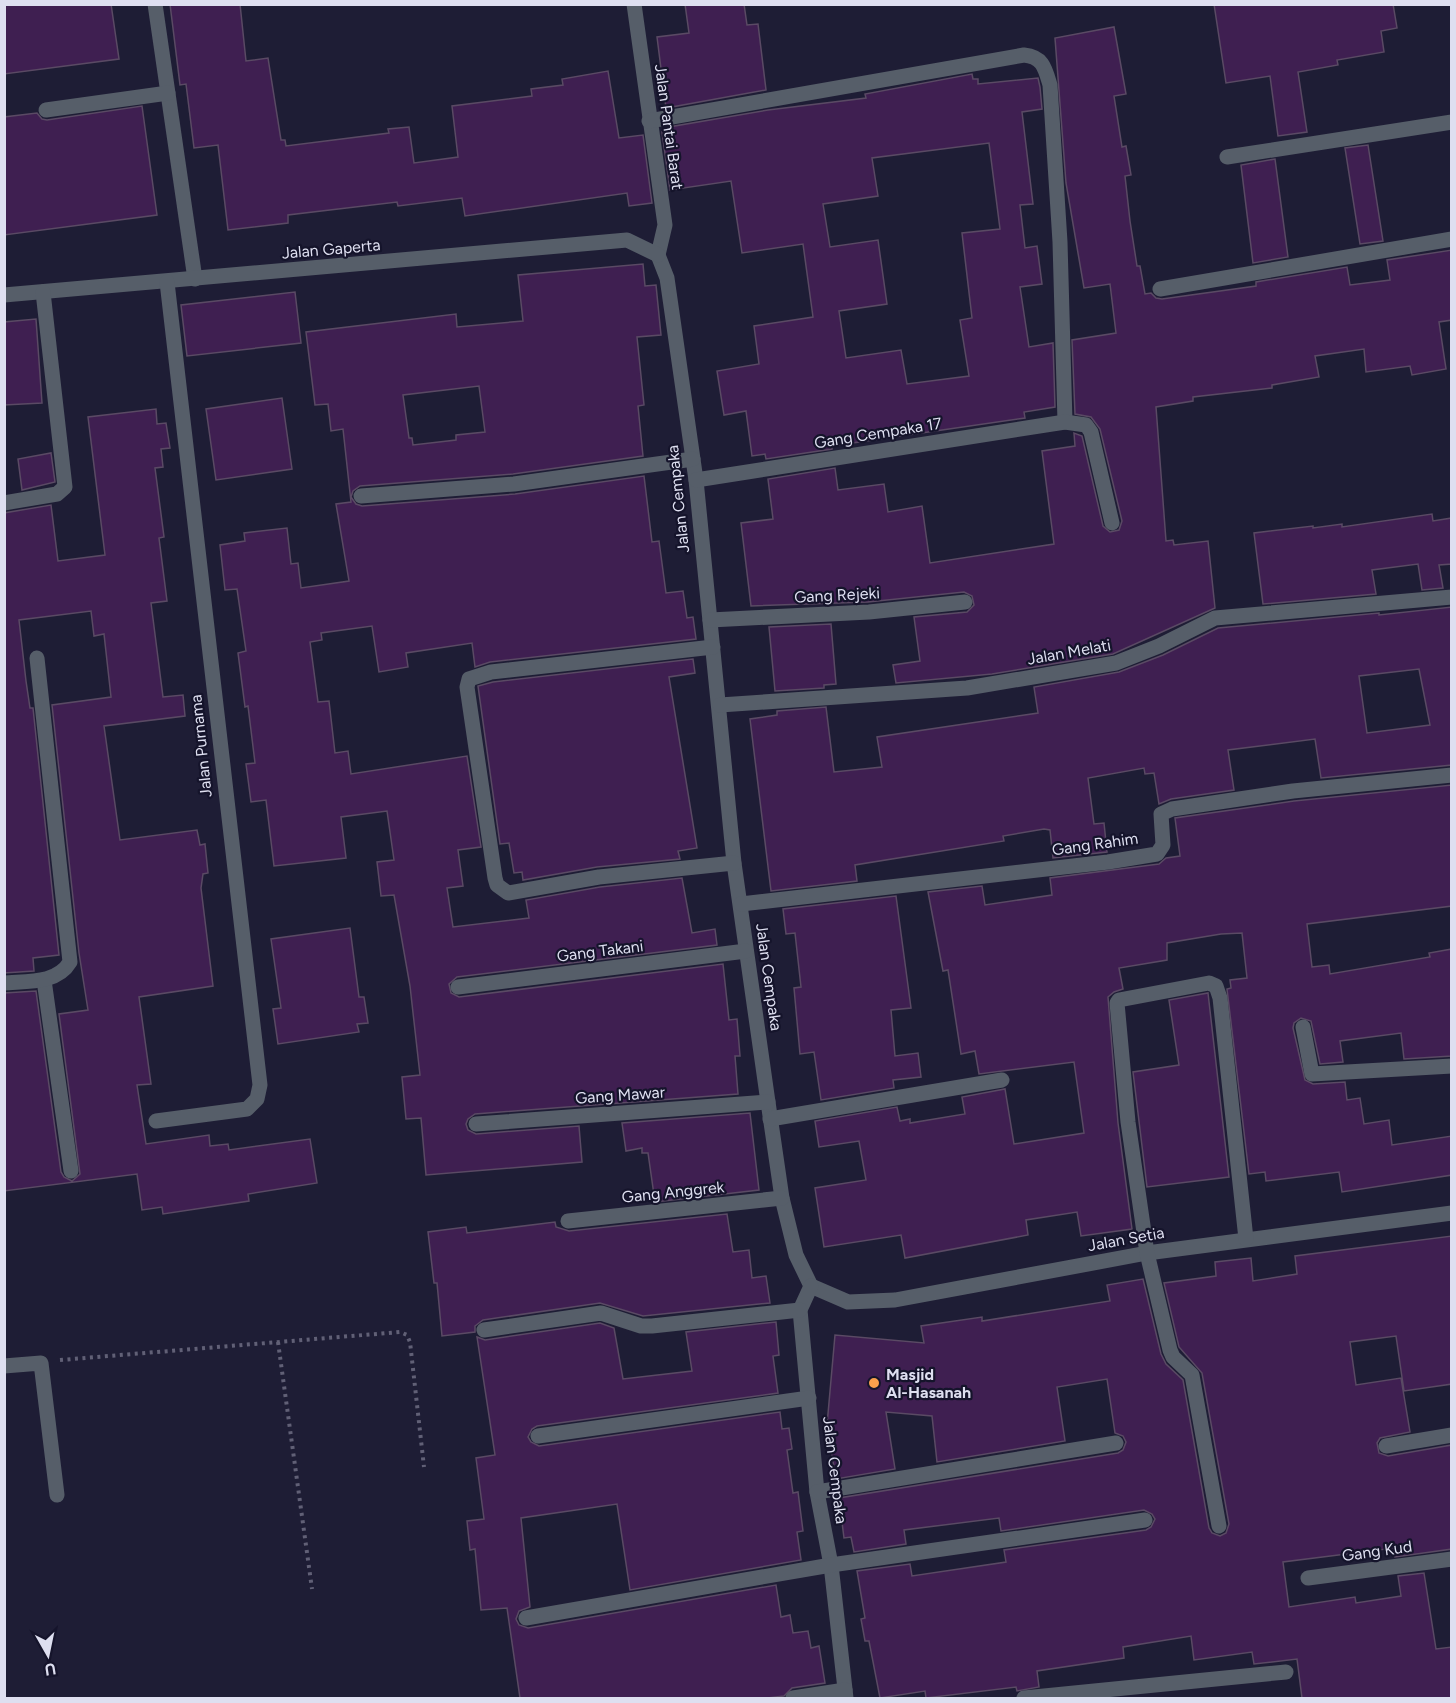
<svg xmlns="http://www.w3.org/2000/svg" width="1456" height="1703" font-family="Figtree,sans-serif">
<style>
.building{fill:#3f1f51;stroke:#5a4a64;stroke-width:1.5;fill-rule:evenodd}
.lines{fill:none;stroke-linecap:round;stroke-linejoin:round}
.path{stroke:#616076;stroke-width:4;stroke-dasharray:3 4.5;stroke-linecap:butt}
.minor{stroke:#565e69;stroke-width:15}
.poi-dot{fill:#f9a04c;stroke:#15142b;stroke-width:2}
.labels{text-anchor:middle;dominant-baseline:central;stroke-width:4.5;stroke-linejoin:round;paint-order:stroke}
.street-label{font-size:16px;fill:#dedff0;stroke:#15142b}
.poi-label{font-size:16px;font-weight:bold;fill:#dedff0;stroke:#15142b;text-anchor:start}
</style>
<rect width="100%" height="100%" fill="#1e1d35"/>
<g class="building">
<polygon points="4,4 111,4 119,59 4,74"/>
<polygon points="170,4 240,4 246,61 268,58 281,140 285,140 286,146 389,133 388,129 409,127 414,163 458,157 452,106 532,96 531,89 563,85 562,79 608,71 619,138 643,135 652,203 629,206 627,193 465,216 462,198 398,206 397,202 288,215 288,223 228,230 218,145 194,148 186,84 180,85"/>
<polygon points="685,4 744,4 747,25 758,24 766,90 666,108 657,37 689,33"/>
<polygon points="1214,4 1393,4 1397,28 1381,31 1384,52 1337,60 1338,65 1298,72 1307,132 1278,136 1270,76 1226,83"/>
<polygon points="1114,27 1126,94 1114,96 1122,147 1126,146 1131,175 1125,176 1130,221 1137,266 1140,266 1145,294 1151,293 1156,298 1162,299 1256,286 1256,282 1347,267 1350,285 1390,280 1387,260 1452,250 1452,320 1439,322 1446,369 1412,375 1410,366 1366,372 1364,349 1315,356 1319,377 1272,385 1272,388 1193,397 1193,401 1156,407 1166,541 1173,540 1174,545 1208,541 1215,608 1113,654 992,674 896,683 893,665 920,661 914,617 967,612 974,605 972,596 964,592 868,602 751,606 741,523 773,519 768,479 835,468 838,490 884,484 888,512 922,506 930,563 1054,544 1042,451 1075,446 1074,433 1082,436 1103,526 1110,532 1119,530 1122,521 1100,429 1091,417 1075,414 1072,340 1116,333 1110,284 1084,288 1066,183 1055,38"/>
<path d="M972,74L973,79H978V84L1038,78L1040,87L1042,109L1022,112L1033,204L1020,205L1025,248L1037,246L1042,284L1020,287L1029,347L1053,343L1055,407L1024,412L1025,418L832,446V449L766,459L765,454L752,456L746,411L724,415L717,371L759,364L754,326L813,317L803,244L742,253L731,181L670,190L662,132L669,131V127L768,110L866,98L865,94ZM989,143L1000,229L962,233L972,318L960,320L969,376L907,384L901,350L846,358L839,311L887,304L878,240L830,247L823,204L878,196L872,158Z"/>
<polygon points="142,106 157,215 4,235 4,117 37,113 42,119 47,120"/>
<polygon points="1368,145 1383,241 1360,244 1345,148"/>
<polygon points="1275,159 1288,257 1253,263 1241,165"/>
<path d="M643,264L645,286L656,285L661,335L637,337L644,405L638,406L643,456L513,474L360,486L353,491L351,497L356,504L362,506L515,494L644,476L652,542L659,541L666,593L683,591L687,618L693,617L696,639L490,662L475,667L472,643L406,653L408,667L379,672L372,626L321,633L322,640L310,642L318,702L329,701L335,753L348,751L351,774L467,756L481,847L458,850L463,886L447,888L453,927L529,918L526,900L600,887L682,878L692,933L715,929L717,945L457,977L449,984L451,993L459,997L723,964L729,1020L737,1019L740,1056H735L738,1094L475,1114L468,1119L466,1124L468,1130L476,1134L579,1126L582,1162L426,1175L421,1118L406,1119L402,1077L420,1075L410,986L394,895L381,896L377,862L394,860L387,811L341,817L346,858L274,866L266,800L251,802L246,764L255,763L248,706L245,707L238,653L246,651L237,589L225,590L220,545L245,541L244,533L287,528L291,564L298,563L301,588L349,581L336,504L351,502L343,429L331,431L328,404L315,405L306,332L456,314L457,327L523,321L518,275ZM479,386L485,432L456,435V440L413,445L412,438H409L403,395Z"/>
<polygon points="295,292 301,343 187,356 181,305"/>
<polygon points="36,319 42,403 4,405 4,322"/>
<polygon points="282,398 292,469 216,480 206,409"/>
<polygon points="156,409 157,424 166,423 170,448 161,449 163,467 155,468 164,537 159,538 167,601 151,603 163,697 183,695 185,716 104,726 120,840 197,830 200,845 205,844 208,873 203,874 201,888 213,986 139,997 151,1084 137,1085 146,1144 209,1135 210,1146 228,1144 229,1150 310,1139 317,1183 248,1194 249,1201 163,1214 162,1207 142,1210 137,1174 4,1191 4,993 36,991 61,1172 64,1177 72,1181 80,1174 59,1014 88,1010 79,953 52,705 111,697 104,634 94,636 91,611 19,620 26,681 30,708 33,708 59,955 33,958 34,971 4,973 4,513 51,505 58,561 105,555 88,417"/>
<polygon points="51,453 55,482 22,490 18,459"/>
<polygon points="1432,514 1433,521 1452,518 1452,564 1439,565 1443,588 1422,590 1418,564 1372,570 1376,594 1263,604 1254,533 1313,526 1313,528 1342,524 1342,527"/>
<path d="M1452,607V765L1321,778L1315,739L1228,750L1234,790L1171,799L1159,804L1154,773L1145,774L1144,768L1088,778L1094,824L1104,823L1107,852L1053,858L1050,830L1044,829L1003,836L1004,841L855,865L857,881L771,891L750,719L777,715V711L826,707L834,772L882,767L877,737L1038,713L1034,687L1119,672L1163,655L1218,628L1379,613V615ZM1419,669L1430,725L1367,733L1359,676Z"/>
<polygon points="831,624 836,684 824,685 824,688 775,691 769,627"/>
<polygon points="693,659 695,673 669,677 697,848 678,851 680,859 597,867 523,880 522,872 514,873 509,843 500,844 478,686 493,682"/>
<polygon points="1452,785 1452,906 1307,924 1312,967 1329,965 1330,974 1430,957 1429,953 1452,949 1452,1056 1404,1059 1401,1033 1340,1041 1343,1062 1320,1064 1311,1021 1301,1018 1294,1023 1293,1028 1305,1080 1313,1084 1345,1082 1347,1100 1360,1098 1364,1124 1389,1120 1392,1145 1452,1136 1452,1175 1342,1192 1339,1172 1266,1181 1265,1172 1249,1174 1227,989 1231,988 1230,980 1247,978 1242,933 1221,934 1167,943 1167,960 1119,968 1123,989 1114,992 1108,997 1118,1123 1132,1229 1081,1236 1077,1212 1026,1220 1028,1235 905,1258 901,1235 824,1247 815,1188 866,1180 859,1141 819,1147 815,1121 897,1107 900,1121 910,1119 910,1123 965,1114 962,1097 1005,1089 1014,1144 1084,1133 1074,1062 979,1074 975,1051 961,1054 948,970 943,971 928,892 982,886 985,905 1052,895 1050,878 1159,864 1166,858 1180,856 1175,818 1294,801"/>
<polygon points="896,896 911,1008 891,1010 895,1056 918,1053 921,1077 893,1080 894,1088 821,1100 814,1052 800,1054 794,988 801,987 795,933 786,934 783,909"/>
<polygon points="350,928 359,997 364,997 368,1023 357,1024 359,1032 278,1044 273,1009 281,1008 271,939"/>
<polygon points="1208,993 1229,1177 1147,1187 1133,1072 1179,1065 1169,1000"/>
<polygon points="750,1113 759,1190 655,1202 648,1153 642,1153 642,1148 626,1151 622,1123"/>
<polygon points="727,1214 733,1252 749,1250 752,1278 766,1276 770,1303 643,1316 600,1303 483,1320 475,1326 475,1332 442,1336 437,1283 434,1283 428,1232 466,1227 467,1233 555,1222 556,1227 569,1231"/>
<polygon points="1452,1236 1452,1384 1404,1391 1396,1336 1350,1342 1356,1385 1401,1378 1410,1432 1380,1438 1377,1443 1379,1453 1388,1456 1452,1445 1452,1549 1395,1557 1394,1548 1283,1562 1289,1607 1355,1597 1356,1603 1401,1596 1398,1576 1424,1573 1436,1649 1452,1647 1452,1698 1302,1698 1297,1659 1254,1664 1252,1652 1194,1660 1191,1636 1123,1647 1124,1658 1037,1671 1039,1687 1017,1691 1016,1687 926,1698 925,1691 880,1698 869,1641 865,1641 861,1619 865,1618 857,1571 910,1564 912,1576 1006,1562 1004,1550 1146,1530 1151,1527 1155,1519 1152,1514 1144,1510 1001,1531 999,1518 904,1530 906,1544 854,1552 851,1537 844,1538 839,1498 1118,1453 1123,1450 1126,1442 1123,1436 1115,1433 1107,1379 1057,1387 1065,1441 937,1462 932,1416 886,1412 895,1469 836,1479 827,1425 835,1335 924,1343 921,1326 982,1317 982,1321 1110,1301 1107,1285 1143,1279 1161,1354 1166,1364 1183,1380 1209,1528 1212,1533 1220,1536 1226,1533 1229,1524 1202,1373 1179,1347 1164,1283 1216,1276 1215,1262 1251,1258 1253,1281 1297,1274 1295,1256"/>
<polygon points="776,1322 779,1355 773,1356 778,1393 537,1426 532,1429 528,1437 531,1442 539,1446 780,1412 782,1429 789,1428 792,1449 787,1450 793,1493 798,1492 803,1531 797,1532 801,1560 630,1590 617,1504 521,1518 530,1607 519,1611 516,1619 519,1625 528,1628 776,1585 781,1617 790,1615 793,1633 808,1631 811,1648 819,1646 825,1683 792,1688 784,1696 767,1698 520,1698 507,1608 481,1610 475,1549 470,1550 467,1521 484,1519 476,1458 495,1455 477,1337 485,1340 600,1323 614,1328 623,1379 692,1371 686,1332"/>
</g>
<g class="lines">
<g class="path">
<polyline points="278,1342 312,1589"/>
<polyline points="60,1360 400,1332 407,1335 410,1342 424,1467"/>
</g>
<g class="minor">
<polyline points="155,4 195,279"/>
<polyline points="634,4 665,225 658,255"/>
<polyline points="46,110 168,93"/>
<path d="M649,121L1024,55C1043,57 1045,68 1050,85L1060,242L1065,422"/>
<polyline points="1227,157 1452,122"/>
<polyline points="658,255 667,278 696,480 734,863 768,1102 782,1198 796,1255 811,1286"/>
<polyline points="1160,289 1452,239"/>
<polyline points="4,295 627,240 658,255"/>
<polyline points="696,480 1065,422 1086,425 1091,432 1112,523"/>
<polyline points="361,496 514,484 693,459"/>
<polyline points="4,503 57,494 65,487 43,292"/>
<polyline points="710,620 869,612 965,602"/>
<polyline points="713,647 491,672 469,679 467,687 495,878 497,885 508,893 599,877 734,863"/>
<polyline points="720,705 967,688 1116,663 1159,646 1215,618 1452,597"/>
<polyline points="741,904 1108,862 1157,854 1163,845 1161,814 1172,809 1293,791 1452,775"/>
<polyline points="44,980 71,1171"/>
<path d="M4,983C27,981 57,984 70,962L37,658"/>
<polyline points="458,987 746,951"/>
<polyline points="1303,1027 1312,1074 1452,1066"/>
<polyline points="770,1119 1002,1080"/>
<polyline points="156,1121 247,1109 257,1099 260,1085 167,282"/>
<polyline points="476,1124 768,1102"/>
<polyline points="568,1221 782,1198"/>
<polyline points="811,1286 848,1302 895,1300 1147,1253 1452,1213"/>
<polyline points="811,1286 800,1310 817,1492 831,1565 846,1698"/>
<polyline points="484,1330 601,1313 641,1326 652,1326 800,1310"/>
<polyline points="4,1366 41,1363 57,1495"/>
<polyline points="538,1436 809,1398"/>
<polyline points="1386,1446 1452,1435"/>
<polyline points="817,1492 1116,1443"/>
<polyline points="1219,1526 1192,1375 1173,1357 1170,1350 1147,1253 1128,1122 1117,1003 1119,1000 1209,983 1216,986 1220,998 1246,1239"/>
<polyline points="1308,1578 1452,1559"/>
<polyline points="526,1618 831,1565 1145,1520"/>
<polyline points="793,1698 845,1690"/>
<polyline points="1024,1698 1286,1672"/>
</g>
</g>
<circle class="poi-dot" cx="874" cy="1383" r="6"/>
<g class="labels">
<g class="street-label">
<text transform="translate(669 127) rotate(82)">Jalan Pantai Barat</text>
<text transform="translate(331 249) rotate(-5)">Jalan Gaperta</text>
<text transform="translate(878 433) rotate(-9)">Gang Cempaka 17</text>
<text transform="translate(678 499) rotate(-96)">Jalan Cempaka</text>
<text transform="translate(837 595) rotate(-3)">Gang Rejeki</text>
<text transform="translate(1069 652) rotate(-10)">Jalan Melati</text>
<text transform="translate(201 746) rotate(-96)">Jalan Purnama</text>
<text transform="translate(1095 844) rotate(-8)">Gang Rahim</text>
<text transform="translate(600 951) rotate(-7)">Gang Takani</text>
<text transform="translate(769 977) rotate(82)">Jalan Cempaka</text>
<text transform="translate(620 1095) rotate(-4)">Gang Mawar</text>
<text transform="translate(673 1192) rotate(-6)">Gang Anggrek</text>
<text transform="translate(1126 1239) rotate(-10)">Jalan Setia</text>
<text transform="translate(835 1470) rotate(83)">Jalan Cempaka</text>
<text transform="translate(1377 1551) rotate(-8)">Gang Kud</text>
</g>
<g class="poi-label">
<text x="886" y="1374">Masjid<tspan x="886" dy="18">Al-Hasanah</tspan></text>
</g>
</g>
<rect width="1456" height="1703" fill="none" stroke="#dedff0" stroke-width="12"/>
<g transform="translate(48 1655) rotate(171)" stroke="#15142b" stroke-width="4.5" paint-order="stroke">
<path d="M0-4.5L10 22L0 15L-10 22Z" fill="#dedff0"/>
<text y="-9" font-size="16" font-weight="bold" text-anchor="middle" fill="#dedff0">U</text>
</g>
</svg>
